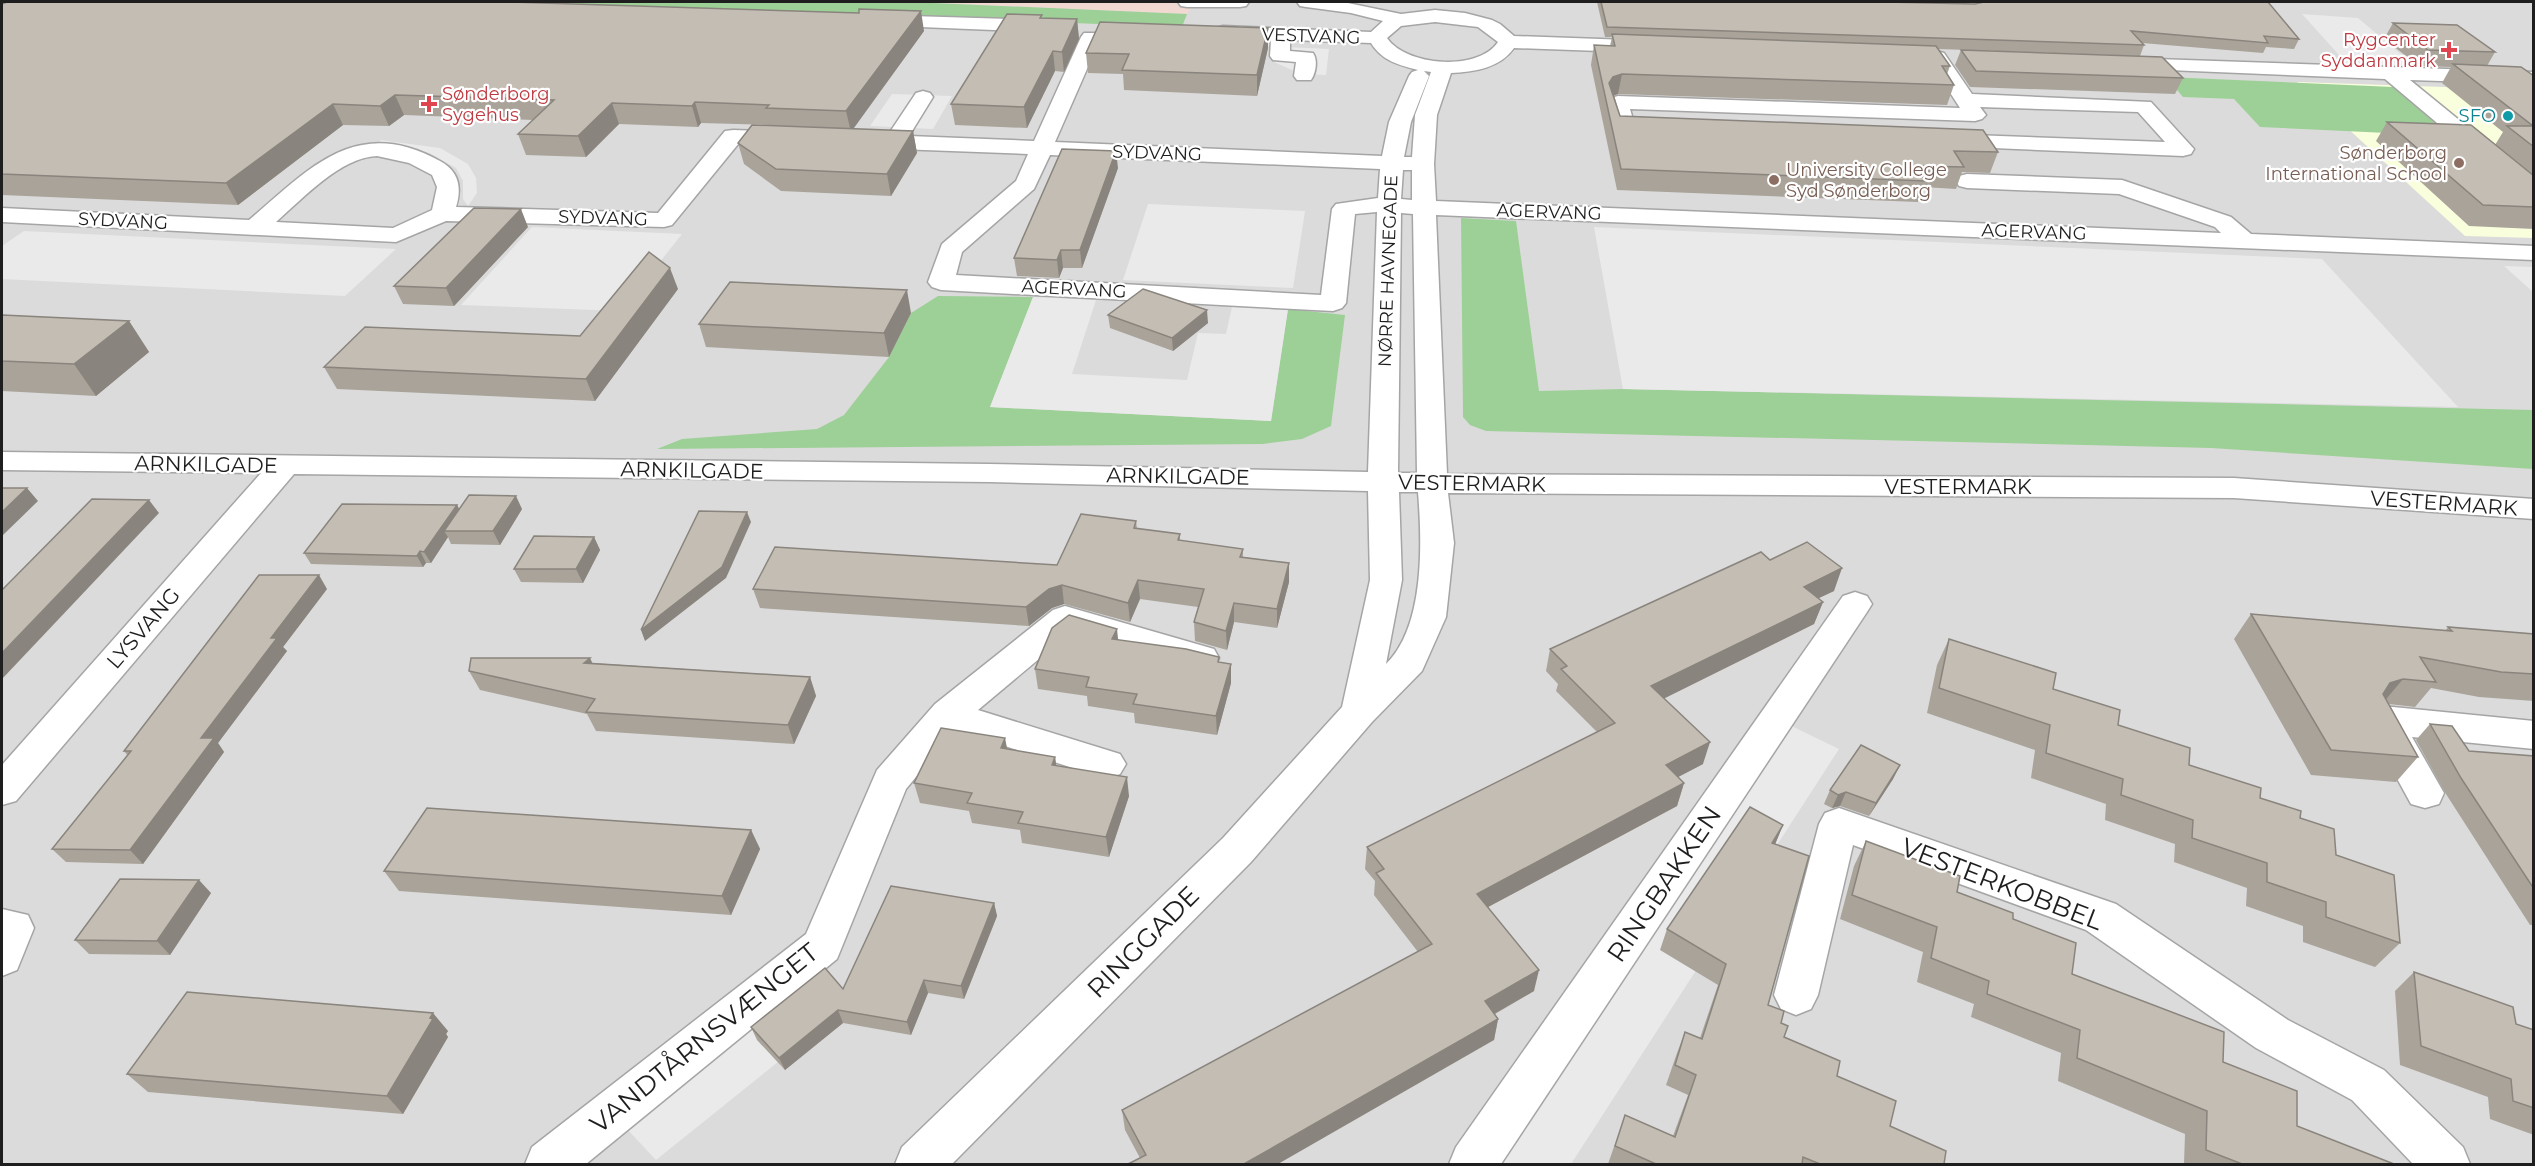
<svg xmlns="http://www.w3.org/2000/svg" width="2535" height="1166" font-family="Montserrat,sans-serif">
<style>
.residential{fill:#dcdbdb}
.commercial{fill:#f1d9d2}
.education{fill:#f9ffdd}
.forest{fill:#9dd097}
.parking{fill:#eaeaea}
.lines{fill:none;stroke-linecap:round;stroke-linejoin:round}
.minor-casing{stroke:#a5a5a5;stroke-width:3}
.minor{fill:#fff;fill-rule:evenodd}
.wall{fill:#a9a39a}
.shaded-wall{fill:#89847d}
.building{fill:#c4bdb3;stroke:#89847d;stroke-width:1.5}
.health-dot{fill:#e0444e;stroke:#fff;stroke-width:2}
.culture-dot{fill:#0f9aa8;stroke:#fff;stroke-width:2}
.education-dot{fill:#8d6e63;stroke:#fff;stroke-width:2}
.labels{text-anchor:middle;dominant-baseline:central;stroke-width:4.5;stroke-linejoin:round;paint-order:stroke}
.far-street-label{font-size:18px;fill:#1e1e1e;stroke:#fff}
.far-health-label{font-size:18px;fill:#be3a42;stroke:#fff;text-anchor:end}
.far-culture-label{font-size:18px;fill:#0d838f;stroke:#fff;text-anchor:end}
.far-education-label{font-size:18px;fill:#785e54;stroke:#fff;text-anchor:end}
.street-label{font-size:21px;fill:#1e1e1e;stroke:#fff}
.near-street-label{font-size:26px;fill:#1e1e1e;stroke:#fff}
</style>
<rect width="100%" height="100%" fill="#efede3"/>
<rect class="residential" x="2" y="2" width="2531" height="1162"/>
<polygon class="commercial" points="910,2 1196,2 1187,14"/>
<polygon class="education" points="2297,82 2533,90 2533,238 2465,236"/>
<g class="forest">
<polygon points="477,2 910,2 1187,14 1182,27"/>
<polygon points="2166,77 2393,87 2451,136 2260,127 2234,99 2183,97"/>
<polygon points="1461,218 1516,221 1539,391 1623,389 2533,410 2533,469 2211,448 1486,431 1470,425 1463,417"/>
<polygon points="938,296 1033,297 990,407 1271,421 1288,309 1345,315 1331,426 1302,439 1263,444 657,449 682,439 817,429 844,415 889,357 911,313"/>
</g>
<g class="parking">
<polygon points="2302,14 2358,18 2417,68 2348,65"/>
<polygon points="1118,33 1288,40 1286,47 1329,49 1326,75 1301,74 1274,62 1276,46 1115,42"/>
<polygon points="892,94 952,96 933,129 870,126"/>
<polygon points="380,140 440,148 468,164 476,178 477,193 468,206 463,199 463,181 456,168 429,153 381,144"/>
<polygon points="1148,204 1305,211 1293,288 1123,280"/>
<polygon points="532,227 682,234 621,311 461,305"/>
<polygon points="1594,227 2322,259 2458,407 1623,389"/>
<polygon points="24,231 396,249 345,296 2,279 2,246"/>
<polygon points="2504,266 2533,267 2533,292"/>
<polygon points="1033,297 1096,300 1072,374 1187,380 1198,333 1226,334 1232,307 1288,309 1271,421 990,407"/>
<polygon points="1777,719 1839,749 1571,1164 1473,1164"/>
<polygon points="809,956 849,1005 656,1160 613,1114"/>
</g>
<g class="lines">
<defs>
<g id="minor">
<polygon points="1178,2 1249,2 1246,6 1240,7 1187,7 1181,6"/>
<path d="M1297,2H1343L1401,14L1435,10L1465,13L1492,20L1500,24L1514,36L1656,41L1663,43L1666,47L1663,51L1656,53L1514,48C1500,68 1474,72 1451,73L1437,115L1434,164L1436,201L2221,233L2215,227L2119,194L1967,188L1959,186L1956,181L1959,176L1967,174L2122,180L2231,217L2251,234L2534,246V260L1436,215L1447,474L2234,478L2534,499V519L2234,498L1448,493L1454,543L1446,617L1422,671L1372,722L1251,862L952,1164H895L902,1147L1223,838L1342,707L1370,580L1368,491L989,482L294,474L16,801L2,805V765L261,473L2,470V452L989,464L1368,472L1377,212L1355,214L1346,303L1342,308L1333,311L941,290L932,287L928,282L942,244L1016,181L1028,154L871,148L863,146L860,141L863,136L888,135L916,93L923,91L930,93L933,97L909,136L1034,141L1081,37L1084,33H1098L1101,37L1055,142L1382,156L1389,122L1409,76L1412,72L1418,70C1399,65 1382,61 1371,43L1290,40V51L1313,53C1318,60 1316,73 1311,80H1297L1294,76L1296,62L1273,60L1270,56L1271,40L1223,38L1216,36L1214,32L1216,28L1223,26L1371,32L1383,21L1351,13L1306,7L1300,6ZM1435,22L1478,27L1498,42C1478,72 1406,66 1387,38L1401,26ZM1424,71L1431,72L1415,115L1412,157H1404L1411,122L1429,76ZM1050,155L1380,169L1378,198L1336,204L1332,209L1321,295L956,275L962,252L1034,189ZM1403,170H1412V200L1401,199ZM1401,213L1413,214L1417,473H1398ZM1399,492H1418C1422,542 1425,626 1386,664L1402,580Z"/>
<polygon points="878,15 1045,20 1052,22 1054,26 1052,30 1045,32 871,25 869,21 871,17"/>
<polygon points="1937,51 1944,53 1972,94 2151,102 2194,149 2191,154 2183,156 1946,146 1938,145 1935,140 1938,135 1946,134 2165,142 2138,112 1980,107 1986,115 1982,119 1975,121 1630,109 1634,123 1663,125 1666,130 1663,135 1655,136 1617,134 1608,102 1611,98 1618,96 1960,108 1927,57 1930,53"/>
<polygon points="2127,58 2534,72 2534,84 2410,80 2534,181 2534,200 2526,198 2385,79 2120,68 2117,64 2120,60"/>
<path d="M733,130L789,132L797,133L800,138L797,143L789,144L739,143L672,225L664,227L446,221L396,242L2,222V208L249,220C309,169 356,114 440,161C459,171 462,188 456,207L658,213L725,131ZM377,156L409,163L432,175L437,187L432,210L393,228L276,222C302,199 341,157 377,156Z"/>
<polygon points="1855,592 1867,596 1872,604 1867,612 1501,1164 1449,1164 1456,1147 1843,596"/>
<polygon points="1065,606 1214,649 1219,658 1214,667 1202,671 1071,632 978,710 1120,754 1126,764 1120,774 1107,779 955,730 906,789 837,959 586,1164 525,1164 532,1147 806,934 877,770 935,704 1053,610"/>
<polygon points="2383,706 2534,721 2534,749 2412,737 2444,793 2439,804 2425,808 2411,804 2365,720 2370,710"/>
<polygon points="1839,808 2116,904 2288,1020 2384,1070 2463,1147 2470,1164 2413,1164 2352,1100 2256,1048 2086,930 1853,845 1818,995 1811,1009 1796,1015 1781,1009 1774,995 1819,824 1825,813"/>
<polygon points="2,909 28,915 34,928 17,970 2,976"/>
</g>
</defs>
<use href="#minor" class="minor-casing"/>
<use href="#minor" class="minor"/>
</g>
<g class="wall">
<polygon points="1597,2 1885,2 1975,4 1981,3 1979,2 2268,2 2299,39 2294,49 2266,47 2263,53 2142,43 2144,45 2140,56 1938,49 1950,66 1947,74 1954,85 1947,105 1618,94 1614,95 1620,116 1998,152 1990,173 1962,172 1956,189 1923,187 1918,202 1617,190 1591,65 1594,45 1610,46 1612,37 1605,37"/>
<polygon points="2,4 924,31 853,129 913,131 917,153 891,196 781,191 744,164 738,143 770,125 701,123 698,127 619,124 586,157 526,155 518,134 533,120 404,115 389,126 343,125 238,205 2,195"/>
<polygon points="1042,18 1077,19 1079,39 1064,72 1055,71 1027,128 955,125 951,104"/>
<polygon points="2393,23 2495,52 2487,66 2534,76 2534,229 2469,226 2376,141 2387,122 2495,145 2503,132 2442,83 2451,67 2419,66 2384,39"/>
<polygon points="1268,48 1257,96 1124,90 1123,74 1088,73 1086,53"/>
<polygon points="1961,50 2183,78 2175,94 1970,87 1955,65"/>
<polygon points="1118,168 1082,268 1063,268 1059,278 1017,276 1014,258"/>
<polygon points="528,227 454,306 403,304 394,286"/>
<polygon points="678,289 595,401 337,389 324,367 580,336"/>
<polygon points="911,313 889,357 706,347 699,324"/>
<polygon points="2,315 129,321 149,352 96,396 2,391"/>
<polygon points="1108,315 1208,323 1173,351 1110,328"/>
<polygon points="457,505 459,509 522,509 500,545 451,544 448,537 431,563 426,563 423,567 311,564 304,553"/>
<polygon points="1136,521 1137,529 1180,534 1180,541 1243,549 1243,557 1289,563 1289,582 1277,628 1234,622 1227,650 1195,641 1194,622 1198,607 1140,599 1130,622 1064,604 1052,608 1029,626 760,608 753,589 1057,565"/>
<polygon points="594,537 600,550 583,583 521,582 514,569"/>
<polygon points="1770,560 1834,591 1818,598 1823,602 1814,624 1664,698 1703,764 1678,777 1684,783 1677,806 1488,907 1534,991 1495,1014 1498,1019 1494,1040 1140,1158 1125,1130 1122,1110 1418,952 1374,895 1375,881 1365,869 1367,847 1597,732 1556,691 1558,684 1546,671 1550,649"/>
<polygon points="327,589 283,647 287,651 218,743 224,752 143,864 66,862 52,849 128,756 124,751"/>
<polygon points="2251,614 2445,631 2448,627 2534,634 2534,701 2479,697 2431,688 2415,707 2389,704 2418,757 2396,782 2311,775 2234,639"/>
<polygon points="1949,639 2053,689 2189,765 2260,798 2300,818 2336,855 2400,943 2375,967 2303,942 2303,926 2246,906 2247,888 2174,862 2175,844 2105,820 2106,804 2031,778 2035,750 1927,713 1937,665"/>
<polygon points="1118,640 1219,662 1231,683 1217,735 1135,723 1134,713 1088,706 1087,696 1038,689 1035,669"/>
<polygon points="592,663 810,677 816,696 794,744 596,731 587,714 480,690 469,671"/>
<polygon points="2430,724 2469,751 2534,756 2534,925 2530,925 2446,794 2416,740"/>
<polygon points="1007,749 1055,757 1056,766 1129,796 1109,857 1022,843 1020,830 972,823 969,811 920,803 914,783"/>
<polygon points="1900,765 1893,779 1869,816 1840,806 1832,808 1824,804 1830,790"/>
<polygon points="1783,825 1775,844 1768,1005 1781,1023 1784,1037 1837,1076 1890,1126 1944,1164 1608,1164 1625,1115 1673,1136 1688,1095 1666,1085 1677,1053 1685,1032 1700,1038 1718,985 1660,950 1667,929"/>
<polygon points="751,830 760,849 731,915 399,891 384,871"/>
<polygon points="1866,841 1957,892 2013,919 2072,974 2223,1062 2297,1126 2394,1164 2184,1164 2185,1134 2058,1081 2061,1053 1971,1017 1974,1004 1917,982 1923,952 1840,919 1854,866"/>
<polygon points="211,893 170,955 89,954 75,940"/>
<polygon points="994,903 997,916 964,999 928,993 911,1035 843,1023 785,1070 757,1040 751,1027 843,989"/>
<polygon points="2414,972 2516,1024 2534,1030 2534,1135 2490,1119 2488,1097 2400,1065 2395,991"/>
<polygon points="448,1031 446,1034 448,1037 403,1114 148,1092 127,1074"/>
</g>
<g class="shaded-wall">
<polygon points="921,11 924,31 851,132 846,111"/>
<polygon points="1077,19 1079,39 1064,72 1062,52"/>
<polygon points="1268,28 1268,48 1257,96 1257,75"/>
<polygon points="1053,51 1055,71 1027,128 1024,107"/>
<polygon points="1622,74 1618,94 1609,97 1609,83 1613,77"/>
<polygon points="395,95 404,115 389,126 380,106"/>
<polygon points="695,102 701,123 698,127 692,106"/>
<polygon points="612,103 619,124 586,157 578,136"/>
<polygon points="333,104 343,125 238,205 226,183"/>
<polygon points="913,131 917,153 891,196 887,174"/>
<polygon points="1116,151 1118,168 1082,268 1080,250"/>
<polygon points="521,209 528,227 454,306 446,288"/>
<polygon points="1061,250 1063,268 1059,278 1057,260"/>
<polygon points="670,268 678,289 595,401 586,379"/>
<polygon points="907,290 911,313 889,357 884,333"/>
<polygon points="1207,310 1208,323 1173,351 1172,338"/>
<polygon points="129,321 149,352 96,396 74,364"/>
<polygon points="27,488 38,501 2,536 2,512"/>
<polygon points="516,496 522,509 500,545 493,531"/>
<polygon points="149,500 159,513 2,679 2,653"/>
<polygon points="457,505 463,516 444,531 448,537 431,563 424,552"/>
<polygon points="747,512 751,522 726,578 645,641 641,630"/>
<polygon points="594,537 600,550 583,583 576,569"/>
<polygon points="420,551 426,563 423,567 417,556"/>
<polygon points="1289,563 1289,582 1277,628 1277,609"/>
<polygon points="1842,568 1834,591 1796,609 1804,587"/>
<polygon points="319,575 327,589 283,647 287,651 218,743 224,752 143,864 130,850 201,738 271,638"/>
<polygon points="1138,580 1140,599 1130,622 1128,603"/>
<polygon points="1062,585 1064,604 1052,608 1029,626 1026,607 1049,589"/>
<polygon points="1823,602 1814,624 1645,708 1651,686"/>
<polygon points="1234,603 1234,622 1227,650 1226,631"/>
<polygon points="1117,629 1119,648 1112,639"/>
<polygon points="590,658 599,677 584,663"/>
<polygon points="1231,664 1231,683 1217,735 1216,716"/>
<polygon points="810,677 816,696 794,744 788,725"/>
<polygon points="2403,679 2382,704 2369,708 2390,683"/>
<polygon points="1005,738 1009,758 1001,748"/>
<polygon points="1710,742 1703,764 1659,787 1666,765"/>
<polygon points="1055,757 1058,776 1052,765"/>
<polygon points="1900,765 1893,779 1869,816 1876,803"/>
<polygon points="1127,777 1129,796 1109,857 1106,837"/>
<polygon points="1684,783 1677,806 1473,915 1477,894"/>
<polygon points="1846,792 1840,806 1832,808 1838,795"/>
<polygon points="1783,825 1774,847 1772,843"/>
<polygon points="751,830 760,849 731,915 722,896"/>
<polygon points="199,880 211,893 170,955 157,941"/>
<polygon points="994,903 997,916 964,999 961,986"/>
<polygon points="1539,970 1534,991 1480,1022 1485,1001"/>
<polygon points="924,980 928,993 911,1035 907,1022"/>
<polygon points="838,1010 843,1023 785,1070 779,1058"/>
<polygon points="433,1013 448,1031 446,1034 448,1037 403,1114 387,1096"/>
<polygon points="1498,1019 1494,1040 1278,1164 1244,1164"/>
</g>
<g class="building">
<polygon points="7,2 510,2 859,13 859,9 921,11 846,111 766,108 769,105 695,102 692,106 612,103 578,136 518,134 554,100 395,95 380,106 333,104 226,183 2,174 2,4"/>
<polygon points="1601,2 1885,2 1975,4 1984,2 2268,2 2299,39 2264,36 2268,43 2131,31 2144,45 1607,27"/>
<polygon points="1007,14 1042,15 1040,18 1077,19 1062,52 1053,51 1024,107 951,104"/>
<polygon points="1100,22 1268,28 1257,75 1122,70 1129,54 1086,53"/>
<polygon points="2393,23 2457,25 2495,52 2428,50"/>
<polygon points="1612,34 1936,46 1950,66 1942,66 1954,85 1622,74 1613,77 1609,83 1620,116 1983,130 1998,152 1954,151 1964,167 1917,166 1925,181 1621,169 1594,45 1615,46"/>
<polygon points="1961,50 2162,57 2183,78 1976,71"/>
<polygon points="2453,64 2521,67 2534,76 2534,147 2507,126 2533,126"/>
<polygon points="2387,122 2471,125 2534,176 2534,207 2483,205"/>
<polygon points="752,125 913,131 887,174 776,169 738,143"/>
<polygon points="1062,149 1116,151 1080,250 1061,250 1057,260 1014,258"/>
<polygon points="474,208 521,209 446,288 394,286"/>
<polygon points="649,252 670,268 586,379 324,367 365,327 580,336"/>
<polygon points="730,282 907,290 884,333 699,324"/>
<polygon points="1143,289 1207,310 1172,338 1108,315"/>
<polygon points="2,315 129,321 74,364 2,361"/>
<polygon points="2,488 27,488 2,512"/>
<polygon points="469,495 516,496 493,531 444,531"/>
<polygon points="92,499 149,500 2,653 2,590"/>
<polygon points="342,504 457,505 424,552 420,551 417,556 304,553"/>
<polygon points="699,511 747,512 722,567 641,630"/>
<polygon points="1081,514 1136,521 1134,528 1180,534 1178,540 1243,549 1240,557 1289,563 1277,609 1234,603 1226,631 1194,622 1204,589 1138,580 1128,603 1062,585 1049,589 1026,607 753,589 775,547 1057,565"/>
<polygon points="534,536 594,537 576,569 514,569"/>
<polygon points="1807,542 1842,568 1804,587 1823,602 1651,686 1710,742 1666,765 1684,783 1477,894 1539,970 1485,1001 1498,1019 1244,1164 1128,1164 1146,1155 1122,1110 1432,944 1376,873 1384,869 1367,847 1615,723 1561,669 1567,666 1550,649 1761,552 1770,560"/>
<polygon points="259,575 319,575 271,638 277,638 201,738 214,738 130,850 52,849 131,751 124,751"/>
<polygon points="2251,614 2452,631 2448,627 2534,634 2534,674 2501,672 2420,657 2436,682 2403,679 2390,683 2383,694 2418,757 2331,750"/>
<polygon points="1069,615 1117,629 1112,639 1186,649 1219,657 1218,662 1231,664 1216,716 1133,704 1137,694 1086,687 1089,677 1035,669 1052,628"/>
<polygon points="1949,639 2056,673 2053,689 2120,710 2118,725 2190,748 2189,765 2261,788 2260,798 2301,811 2300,818 2334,829 2336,855 2394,875 2400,943 2326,917 2326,902 2267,882 2267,863 2192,838 2193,820 2121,795 2123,779 2046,753 2050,725 1939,688"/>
<polygon points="471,658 590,658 584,663 810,677 788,725 586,712 595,699 469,671"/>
<polygon points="2430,724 2452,726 2469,751 2534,756 2534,889 2461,778"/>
<polygon points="941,728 1005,738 1001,748 1055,757 1052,765 1127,777 1106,837 1018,823 1023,812 967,803 972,793 914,783"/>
<polygon points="1861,745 1900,765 1876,803 1846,792 1838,795 1830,790"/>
<polygon points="1750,807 1783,825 1772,843 1809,856 1768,1005 1784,1011 1781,1023 1788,1026 1784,1037 1840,1061 1837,1076 1896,1101 1890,1126 1946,1151 1944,1164 1820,1164 1803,1157 1802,1164 1656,1164 1615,1146 1625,1115 1675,1137 1696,1075 1675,1065 1685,1032 1702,1039 1726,964 1667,929"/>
<polygon points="427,808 751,830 722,896 384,871"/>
<polygon points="1866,841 1960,876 1957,892 2013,913 2013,919 2076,943 2072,974 2224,1032 2223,1062 2297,1091 2297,1126 2394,1164 2242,1164 2206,1150 2207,1111 2077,1058 2080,1030 1987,994 1989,981 1931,958 1937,927 1852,895"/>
<polygon points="120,879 199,880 157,941 75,940"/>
<polygon points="891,886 994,903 961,986 924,980 907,1022 838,1010 779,1058 751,1027 825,968 843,989"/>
<polygon points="2414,972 2513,1007 2516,1024 2534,1030 2534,1108 2513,1101 2511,1079 2421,1046"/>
<polygon points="187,992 433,1013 430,1018 433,1019 387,1096 127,1074"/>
</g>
<g class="health-dot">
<path d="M2446 41h6v6h6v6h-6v6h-6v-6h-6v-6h6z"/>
<path d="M426 95h6v6h6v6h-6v6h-6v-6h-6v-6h6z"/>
</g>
<circle class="culture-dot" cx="2508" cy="116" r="6"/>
<g class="education-dot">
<circle cx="2459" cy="163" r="6"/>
<circle cx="1774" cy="180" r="6"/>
</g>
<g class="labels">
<g class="far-street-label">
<text transform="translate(1311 36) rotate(2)">VESTVANG</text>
<text transform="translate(1157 153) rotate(2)">SYDVANG</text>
<text transform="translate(1549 212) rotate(2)">AGERVANG</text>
<text transform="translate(603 218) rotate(2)">SYDVANG</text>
<text transform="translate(123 221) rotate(3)">SYDVANG</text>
<text transform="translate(2034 232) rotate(2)">AGERVANG</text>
<text transform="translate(1388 271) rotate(-88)">NØRRE HAVNEGADE</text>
<text transform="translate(1074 289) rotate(3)">AGERVANG</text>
</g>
<g class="far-health-label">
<text x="2436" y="40">Rygcenter<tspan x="2436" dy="21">Syddanmark</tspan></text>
<text x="442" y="94" text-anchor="start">Sønderborg<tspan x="442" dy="21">Sygehus</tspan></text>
</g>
<g class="far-culture-label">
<text x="2496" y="116">SFO</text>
</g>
<g class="far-education-label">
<text x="2447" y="153">Sønderborg<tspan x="2447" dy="21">International School</tspan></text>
<text x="1786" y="170" text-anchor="start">University College<tspan x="1786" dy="21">Syd Sønderborg</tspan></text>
</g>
<g class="street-label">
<text transform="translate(206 464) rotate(1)">ARNKILGADE</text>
<text transform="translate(692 470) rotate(1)">ARNKILGADE</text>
<text transform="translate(1178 476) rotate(1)">ARNKILGADE</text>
<text transform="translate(1472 483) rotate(1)">VESTERMARK</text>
<text x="1958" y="486">VESTERMARK</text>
<text transform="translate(2444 503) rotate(4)">VESTERMARK</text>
<text transform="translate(143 628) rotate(-49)">LYSVANG</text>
</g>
<g class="near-street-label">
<text transform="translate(1664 884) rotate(-56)">RINGBAKKEN</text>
<text transform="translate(2002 884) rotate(21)">VESTERKOBBEL</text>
<text transform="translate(1143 942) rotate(-45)">RINGGADE</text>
<text transform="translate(704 1038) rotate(-39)">VANDTÅRNSVÆNGET</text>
</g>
</g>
<rect width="2535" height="1166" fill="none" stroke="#1e1e1e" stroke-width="6"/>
</svg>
